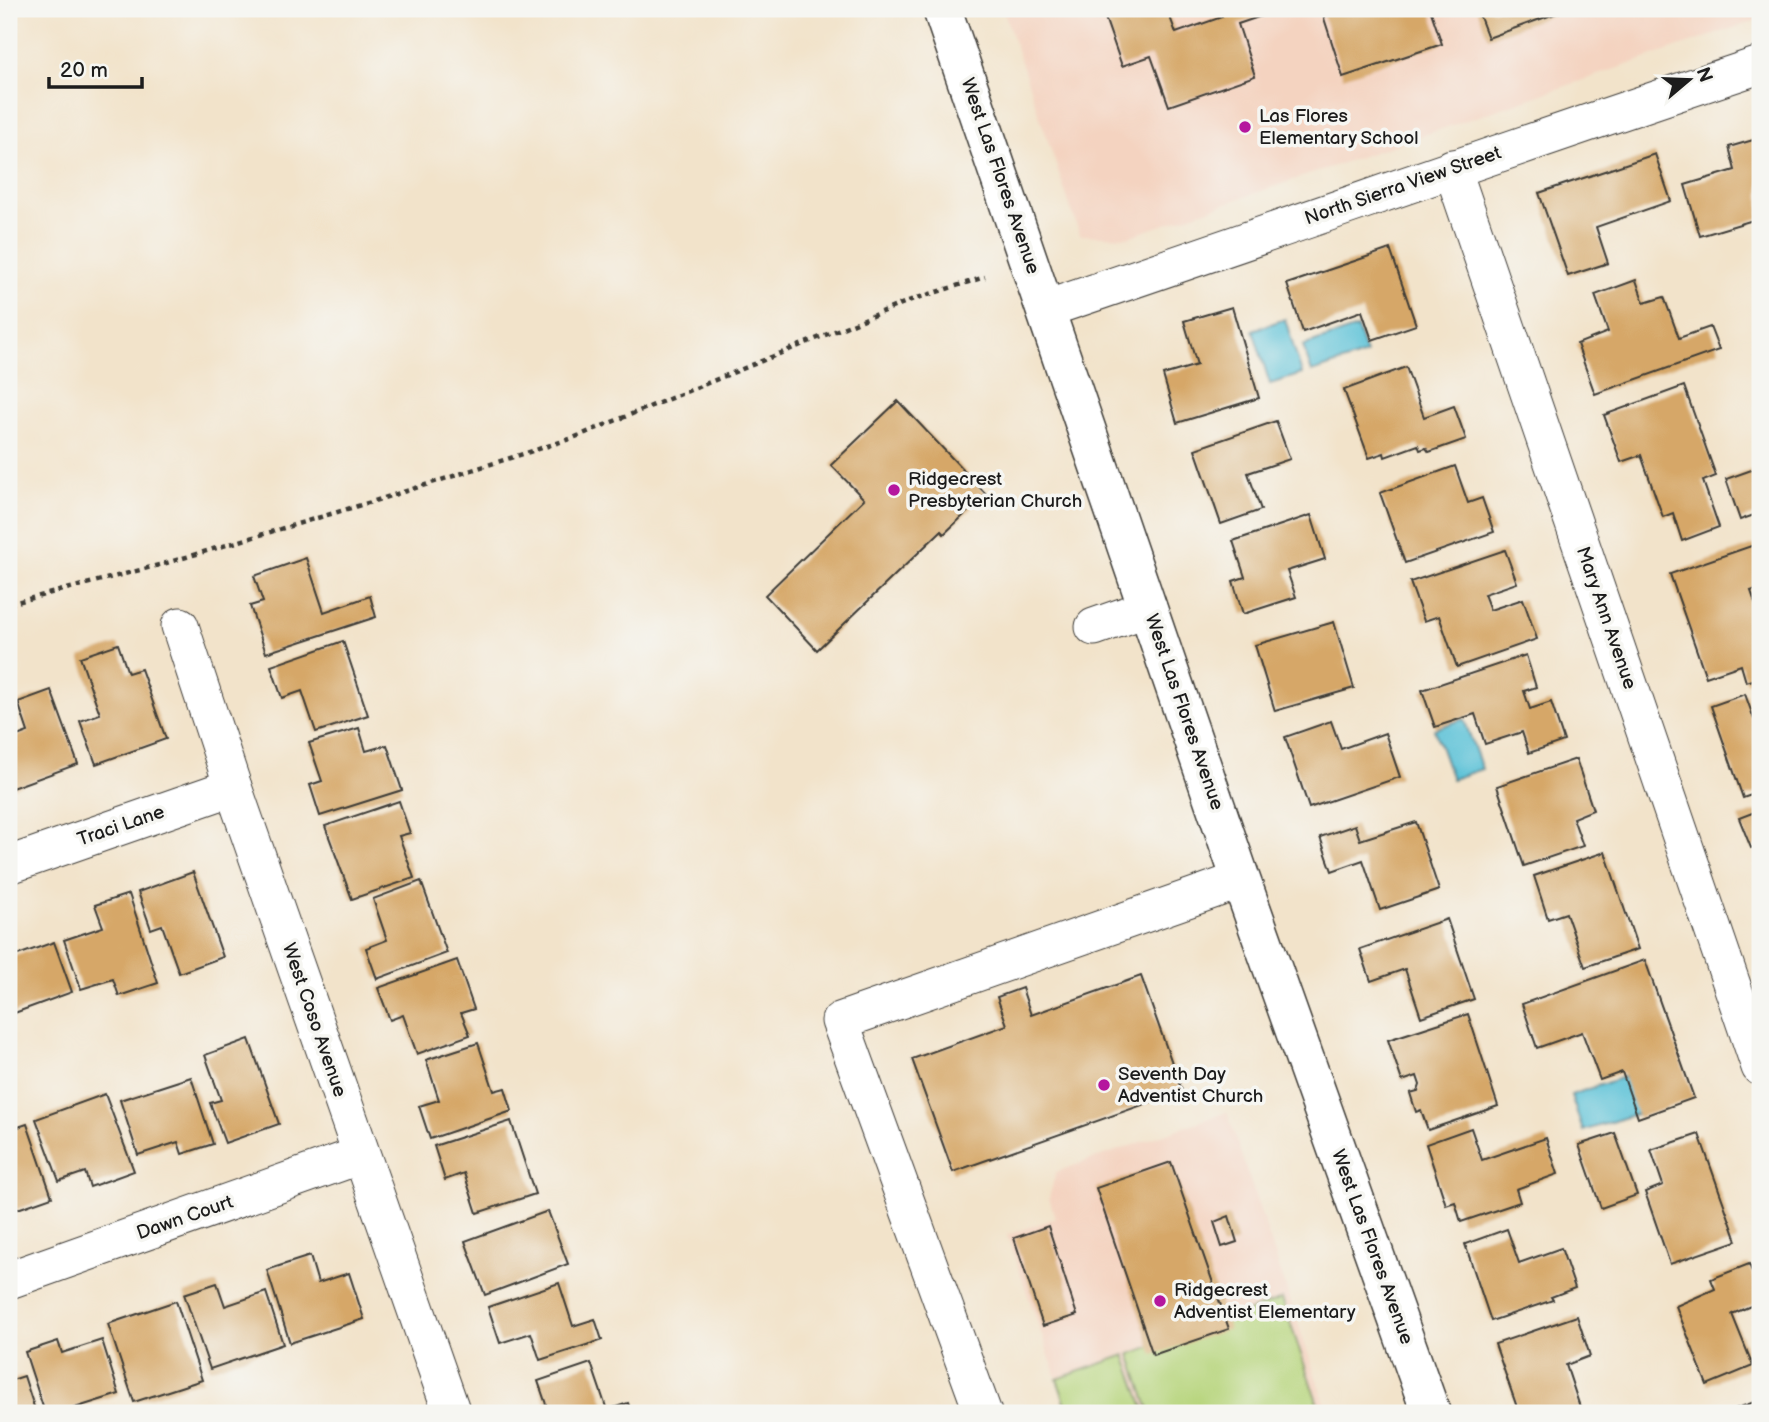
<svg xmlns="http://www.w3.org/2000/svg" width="1769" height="1422" font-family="'Balsamiq Sans',sans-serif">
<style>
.built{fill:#f4d3c0}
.green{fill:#b6d47a;stroke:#69784b;stroke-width:2}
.water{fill:#5ac1d7;stroke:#3b6e7a;stroke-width:2}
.building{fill:#d6a768}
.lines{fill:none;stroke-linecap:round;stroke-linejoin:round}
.minor-casing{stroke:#3c3a36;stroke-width:39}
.major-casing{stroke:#3c3a36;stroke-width:41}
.path{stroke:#3c3a36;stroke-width:4.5;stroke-dasharray:5 5;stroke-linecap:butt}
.minor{stroke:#fff;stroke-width:37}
.major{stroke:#fff;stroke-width:38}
.poi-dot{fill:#b5179e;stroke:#f6f6f2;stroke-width:2.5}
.labels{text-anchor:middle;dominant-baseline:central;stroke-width:7;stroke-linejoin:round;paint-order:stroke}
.poi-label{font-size:19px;fill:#1c1c1c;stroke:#f6f6f2;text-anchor:start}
.street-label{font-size:19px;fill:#1c1c1c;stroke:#f6f6f2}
</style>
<rect width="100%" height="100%" fill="#f6f6f2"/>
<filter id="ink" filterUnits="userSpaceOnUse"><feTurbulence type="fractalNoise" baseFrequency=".0143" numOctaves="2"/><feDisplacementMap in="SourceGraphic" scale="14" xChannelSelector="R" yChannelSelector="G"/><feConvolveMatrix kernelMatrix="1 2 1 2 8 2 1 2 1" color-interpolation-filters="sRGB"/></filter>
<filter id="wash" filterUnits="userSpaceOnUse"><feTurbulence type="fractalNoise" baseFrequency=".00686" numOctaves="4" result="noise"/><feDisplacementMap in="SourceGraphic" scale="28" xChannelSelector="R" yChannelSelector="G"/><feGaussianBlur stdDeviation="1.57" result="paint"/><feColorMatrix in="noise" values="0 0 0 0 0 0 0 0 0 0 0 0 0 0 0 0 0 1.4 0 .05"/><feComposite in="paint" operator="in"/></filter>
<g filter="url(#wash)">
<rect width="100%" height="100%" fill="#f2e3ca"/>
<g class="built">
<polygon points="1003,9 1760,9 1760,19 1128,237 1080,235"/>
<polygon points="1227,1112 1328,1413 1069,1413 1007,1235 1056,1218 1049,1198 1056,1172"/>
</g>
<g class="green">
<polygon points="1282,1299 1321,1413 1150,1413 1130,1354"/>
<polygon points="1125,1355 1146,1413 1069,1413 1057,1379"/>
</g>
<g class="water">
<polygon points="1285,319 1302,374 1270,384 1253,330"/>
<polygon points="1357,328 1366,354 1312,372 1303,346"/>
<polygon points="1464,719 1482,769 1452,779 1434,729"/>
<polygon points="1626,1076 1639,1113 1583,1131 1571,1095"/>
</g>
<g id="blocks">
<g class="building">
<polygon points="1102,9 1167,9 1176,33 1222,17 1219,9 1282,9 1238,24 1255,76 1169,106 1151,56 1122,66"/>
<polygon points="1332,9 1430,9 1442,44 1343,77 1322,12"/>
<polygon points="1477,9 1568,9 1488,38"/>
<polygon points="1760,138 1760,218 1700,236 1685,185 1735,170 1729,147"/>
<polygon points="1655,154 1671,201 1596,227 1608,263 1568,276 1539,193"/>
<polygon points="1390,249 1416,325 1372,340 1362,311 1303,332 1287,284"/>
<polygon points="1636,280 1644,303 1664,297 1679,338 1710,327 1719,350 1595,394 1577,344 1608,332 1595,295"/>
<polygon points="1232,307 1259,398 1177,423 1163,375 1197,365 1184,321"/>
<polygon points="1406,367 1424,417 1454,406 1466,439 1429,452 1426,448 1420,450 1418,445 1385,457 1384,453 1369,458 1344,390"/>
<polygon points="1684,386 1716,476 1703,481 1719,527 1682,541 1673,513 1663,517 1641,455 1621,462 1604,415"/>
<polygon points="898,401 986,494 944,534 941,531 817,650 765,595 864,499 831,465"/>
<polygon points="1276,421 1290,459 1248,473 1261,510 1221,524 1195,449"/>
<polygon points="1455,466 1468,503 1482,498 1494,532 1405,563 1380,493"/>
<polygon points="1760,467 1760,513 1740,520 1726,479"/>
<polygon points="1311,515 1325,559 1287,571 1296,597 1243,614 1233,581 1245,577 1233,541"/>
<polygon points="1757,544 1760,552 1760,588 1751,591 1760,617 1760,678 1746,682 1741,665 1706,677 1670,574"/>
<polygon points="1505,550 1517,583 1484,594 1490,610 1523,599 1537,639 1457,667 1439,616 1424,621 1410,582"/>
<polygon points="306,558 324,612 370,596 376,617 266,653 250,606 263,602 254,576"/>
<polygon points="1334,622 1354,688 1275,711 1255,645"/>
<polygon points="343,641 368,715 316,732 302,691 282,698 271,666"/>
<polygon points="118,644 128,673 141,669 166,739 96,764 80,721 100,714 80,657"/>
<polygon points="1526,655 1536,687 1524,691 1530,709 1551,702 1564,741 1529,753 1522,732 1485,744 1475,714 1435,727 1422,690"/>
<polygon points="51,690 78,764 12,788 9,779 9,739 28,732 18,702"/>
<polygon points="1745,694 1754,719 1760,717 1760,792 1743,798 1711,706"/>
<polygon points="1331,721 1341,749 1385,733 1400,777 1309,808 1285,737"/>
<polygon points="359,728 366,751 387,745 402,790 320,816 310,785 322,781 309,743"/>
<polygon points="1576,759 1593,810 1573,818 1583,846 1524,866 1497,786"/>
<polygon points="399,801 410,833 399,836 414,878 352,899 325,826"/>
<polygon points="1760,810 1760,844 1751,848 1739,818"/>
<polygon points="1416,822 1439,890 1380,910 1363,860 1332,871 1320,837 1355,825 1360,840"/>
<polygon points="1605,852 1638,949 1585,967 1566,913 1548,919 1534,876"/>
<polygon points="193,872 223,957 179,973 162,925 151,929 138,892"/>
<polygon points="421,881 447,953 377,979 366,948 387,940 373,899"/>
<polygon points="129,894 158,983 119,996 113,979 81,989 64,940 103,927 95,905"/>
<polygon points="1447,919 1474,999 1421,1017 1405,969 1371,981 1360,949"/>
<polygon points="9,939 15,956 54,942 72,992 9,1015"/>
<polygon points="457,960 474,1009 461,1013 470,1035 417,1054 403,1015 390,1020 378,988"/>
<polygon points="1645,960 1694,1098 1638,1118 1622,1072 1600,1080 1582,1032 1537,1048 1522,1004"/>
<polygon points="1141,976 1182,1091 953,1172 912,1059 1007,1025 997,997 1022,988 1031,1015"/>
<polygon points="1468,1014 1498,1106 1428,1130 1421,1110 1416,1112 1410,1093 1418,1091 1420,1085 1417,1076 1402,1081 1388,1040"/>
<polygon points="249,1039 279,1124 225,1143 210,1103 221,1100 205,1055"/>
<polygon points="478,1043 494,1091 505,1088 512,1111 430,1139 419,1106 439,1100 426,1060"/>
<polygon points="191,1077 213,1144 182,1154 178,1142 138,1155 120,1100"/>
<polygon points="105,1094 134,1171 90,1187 85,1172 59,1181 36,1119"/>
<polygon points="511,1121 535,1194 477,1213 464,1173 445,1180 434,1146"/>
<polygon points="27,1124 52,1197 9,1212 9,1130"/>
<polygon points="1471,1128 1482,1160 1546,1138 1558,1174 1516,1189 1520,1202 1461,1222 1455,1202 1446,1205 1426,1144"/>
<polygon points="1615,1133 1637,1195 1601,1208 1579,1145"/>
<polygon points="1699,1134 1737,1241 1670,1264 1645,1192 1663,1185 1651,1150"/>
<polygon points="1171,1162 1229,1329 1153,1355 1096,1188"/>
<polygon points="548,1211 568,1264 485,1295 465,1241"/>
<polygon points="1229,1216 1237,1242 1222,1247 1214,1222"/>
<polygon points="1048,1226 1077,1315 1043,1326 1014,1238"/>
<polygon points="1507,1229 1519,1263 1561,1248 1575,1288 1551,1297 1553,1300 1491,1321 1465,1244"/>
<polygon points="310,1256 318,1283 349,1273 364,1319 290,1343 267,1270"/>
<polygon points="1749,1264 1760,1291 1760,1302 1732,1314 1753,1366 1707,1385 1676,1306 1715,1289 1711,1279"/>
<polygon points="217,1283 225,1306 266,1292 283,1344 210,1369 184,1294"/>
<polygon points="559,1283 573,1326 595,1319 602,1340 540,1360 531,1333 500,1343 488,1307"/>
<polygon points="176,1301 202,1380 134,1402 108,1324"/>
<polygon points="1577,1316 1590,1356 1566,1365 1582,1413 1519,1413 1495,1344"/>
<polygon points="102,1340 119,1394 59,1413 45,1413 25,1352 58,1341 62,1353"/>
<polygon points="591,1363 607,1410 628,1403 632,1413 549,1413 538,1381"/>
<polygon points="24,1376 36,1413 9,1413 9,1381"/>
<polygon points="1760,1400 1760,1413 1724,1413"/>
</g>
</g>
</g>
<g filter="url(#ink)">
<use href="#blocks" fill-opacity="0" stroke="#3c3a36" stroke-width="2"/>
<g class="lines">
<defs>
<g id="minor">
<polyline points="1452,168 1760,1067"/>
<path d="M1046,309C1284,229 1521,144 1760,65"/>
<polyline points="180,626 233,787 452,1413"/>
<polyline points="1094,627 1148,608"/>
<polyline points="9,865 233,787"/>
<polyline points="9,1280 361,1155"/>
<polyline points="983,1413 840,1021 1241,880"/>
</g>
<polyline id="major" points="942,9 1241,880 1431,1413"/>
</defs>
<use href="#minor" class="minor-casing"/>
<use href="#major" class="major-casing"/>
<polyline class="path" points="9,604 163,564 381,499 573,438 911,300 985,277"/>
<use href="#minor" class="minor"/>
<use href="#major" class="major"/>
</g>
</g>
<g class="poi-dot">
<circle cx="1245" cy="127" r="7"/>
<circle cx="894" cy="490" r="7"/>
<circle cx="1104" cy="1085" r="7"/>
<circle cx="1160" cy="1301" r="7"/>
</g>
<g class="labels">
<g class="poi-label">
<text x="1259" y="116">Las Flores<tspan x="1259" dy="22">Elementary School</tspan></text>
<text x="908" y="479">Ridgecrest<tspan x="908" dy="22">Presbyterian Church</tspan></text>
<text x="1118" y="1074">Seventh Day<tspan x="1118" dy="22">Adventist Church</tspan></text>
<text x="1174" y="1290">Ridgecrest<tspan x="1174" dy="22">Adventist Elementary</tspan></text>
</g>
<g class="street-label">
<text transform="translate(1000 176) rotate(71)">West Las Flores Avenue</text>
<text transform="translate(1403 186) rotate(-19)">North Sierra View Street</text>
<text transform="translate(1606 618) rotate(71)">Mary Ann Avenue</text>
<text transform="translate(1184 712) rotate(71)">West Las Flores Avenue</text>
<text transform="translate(121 826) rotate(-19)">Traci Lane</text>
<text transform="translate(314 1020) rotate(71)">West Coso Avenue</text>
<text transform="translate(185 1218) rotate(-19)">Dawn Court</text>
<text transform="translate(1372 1247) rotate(70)">West Las Flores Avenue</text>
</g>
</g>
<rect width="1769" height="1422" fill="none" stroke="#f6f6f2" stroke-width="35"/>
<g transform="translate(1689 80) rotate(71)" stroke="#f6f6f2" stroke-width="5" paint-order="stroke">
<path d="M0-5L12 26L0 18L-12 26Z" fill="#1c1c1c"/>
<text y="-10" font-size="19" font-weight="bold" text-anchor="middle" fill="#1c1c1c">N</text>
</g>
<path d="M49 77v10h93v-10" fill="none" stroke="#1c1c1c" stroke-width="3.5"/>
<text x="60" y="77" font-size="21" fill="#1c1c1c" stroke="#f6f6f2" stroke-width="5" paint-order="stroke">20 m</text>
</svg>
